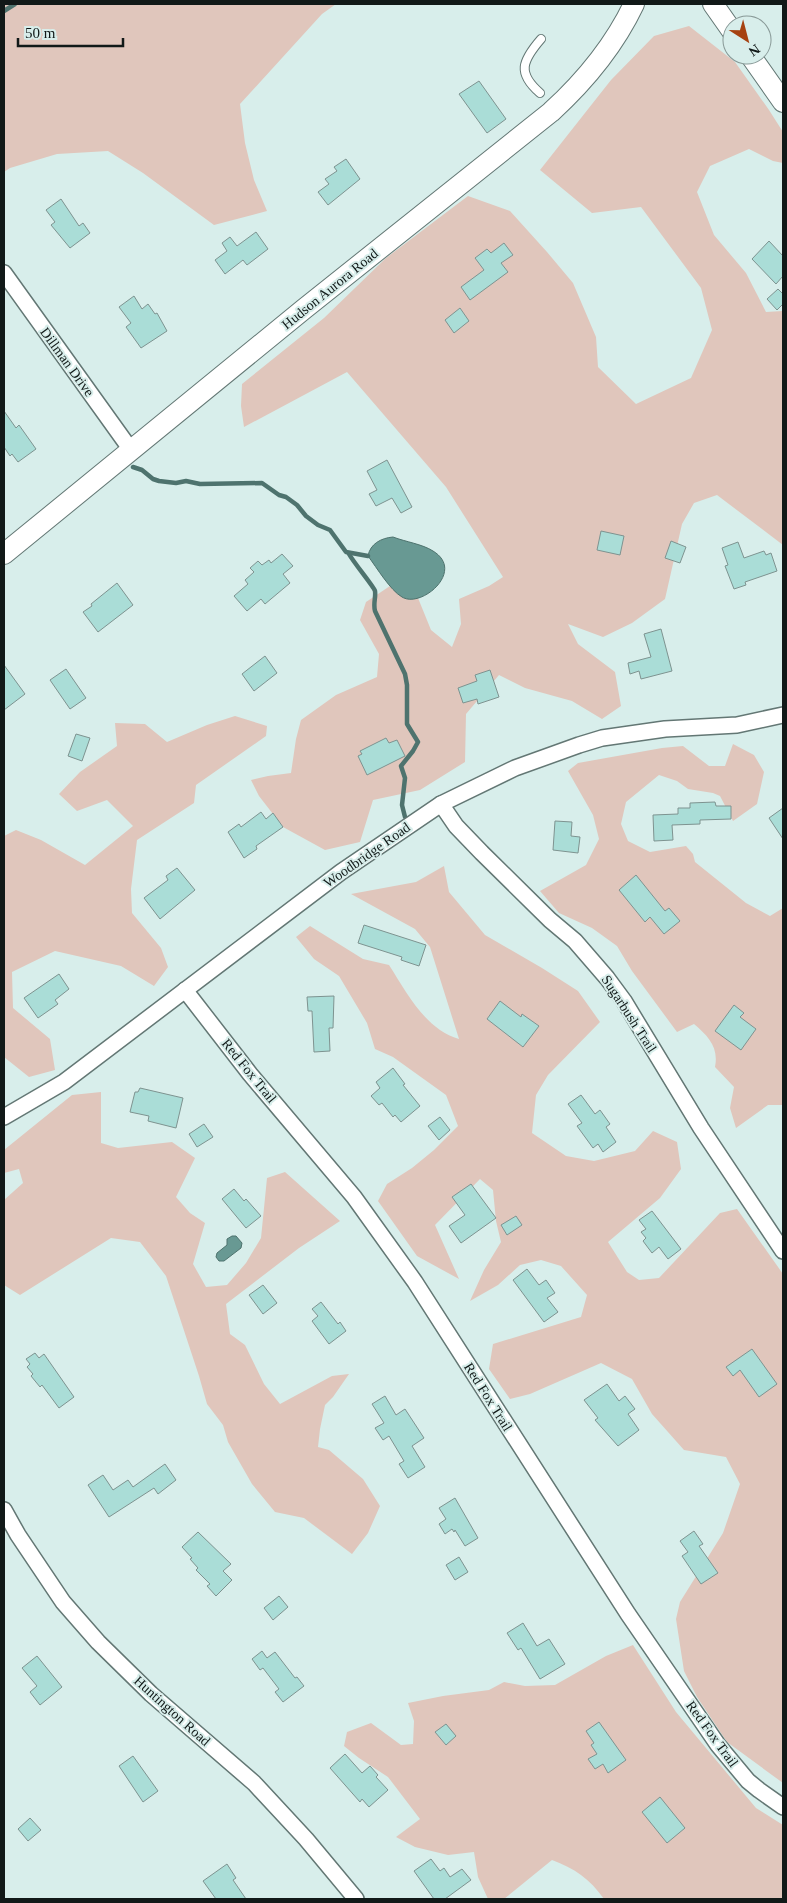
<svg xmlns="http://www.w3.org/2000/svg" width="787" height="1903" font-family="'Times New Roman',serif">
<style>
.green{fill:#e0c6bc}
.water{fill:#689993;stroke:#4e736e}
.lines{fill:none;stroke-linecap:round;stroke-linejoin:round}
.stream{stroke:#4e736e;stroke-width:4.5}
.building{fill:#aaddd7;stroke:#7e9390}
.lane-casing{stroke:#637774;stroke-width:10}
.street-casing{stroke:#637774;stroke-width:18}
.secondary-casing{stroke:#637774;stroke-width:22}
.lane{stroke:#fff;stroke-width:8}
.street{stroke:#fff;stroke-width:15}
.secondary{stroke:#fff;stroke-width:20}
.labels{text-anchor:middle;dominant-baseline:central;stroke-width:4;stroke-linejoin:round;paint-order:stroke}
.street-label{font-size:14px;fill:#111918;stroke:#d8eeeb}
</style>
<rect width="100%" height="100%" fill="#d8eeeb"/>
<g class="green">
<polygon points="4,4 336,4 322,14 240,104 245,143 254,180 267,211 214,225 143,173 108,151 57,154 10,168 4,172"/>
<path d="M689,26L735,62L769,110L783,132V163L773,161L749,149L710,166L697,192L714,235L746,273L766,312L783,311V545L717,495L694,503L682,524L665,599L632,623L603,637L568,624L578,644L615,672L621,706L602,719L572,701L525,688L499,675L466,714L465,762L420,790L373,800L360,842L325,850L283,827L259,796L251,780L268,776L291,773L296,739L301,720L336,695L377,677L379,654L360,620L366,602L390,586C401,596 402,600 418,598L431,630L452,647L461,624L459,599L489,586L503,577L446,487L347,372L244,427L241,406L242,384L324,318L386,258L468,196L510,211L547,252L573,283L596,337L598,367L636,404L691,378L712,330L701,288L641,207L592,213L540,170L611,80L654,36Z"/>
<polygon points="235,716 267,726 266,736 196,785 194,803 137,840 131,889 132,913 161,948 168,967 154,986 121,966 55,951 12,972 13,1008 50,1039 55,1070 29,1077 4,1057 4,836 16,830 41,840 85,865 133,826 107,800 77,811 59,794 80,772 117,746 115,723 145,724 167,742 207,725"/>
<path d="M733,744L754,755L764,772L757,804L733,821L720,796L713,793L688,789L677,781L659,775L626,802L621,824L628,841L650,852L686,846L693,854L695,862L746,903L770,916L783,908V1105H768L736,1128L730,1108L734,1087L715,1067C719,1047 708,1036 694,1024L677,1032L632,971L617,946L592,928L559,913L540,891L586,865L599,839L593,815L568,771L578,763L662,748L683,746L709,766H725Z"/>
<path d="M444,866L449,892L485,935L542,968L578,991L600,1022L548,1075L536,1095L532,1133L566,1156L594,1161L635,1151L653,1131L677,1142L681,1169L660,1198L608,1242L627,1272L639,1280L659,1278L720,1213L737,1209L783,1274V1783L727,1742L697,1697L684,1671L676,1619L680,1602L723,1533L740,1484L726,1457L684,1450L652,1414L632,1379L601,1363L530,1394L510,1399L489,1369L493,1344L581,1317L587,1295L561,1266L541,1260L520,1265L498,1285L470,1301L484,1270L501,1242L496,1221L493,1190L480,1179L435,1225L459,1279L417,1256L378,1201L387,1184L412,1168L434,1150L458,1126L446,1095L393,1057L375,1049L367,1023L339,976L314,959L296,937L310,926L363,959L389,965C407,993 425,1029 459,1039L430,947L415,929L351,894L416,882Z"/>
<polygon points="101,1092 101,1143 118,1148 172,1142 195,1158 176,1197 190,1213 205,1223 193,1264 206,1287 227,1285 246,1263 261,1238 267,1178 285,1172 340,1221 299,1248 226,1304 230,1334 245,1345 264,1384 280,1404 332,1376 349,1374 333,1397 325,1405 320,1429 318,1447 329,1450 363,1479 380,1506 368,1533 352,1554 304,1518 275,1512 252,1484 228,1442 223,1425 207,1404 199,1376 166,1276 140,1242 111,1238 20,1295 4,1285 4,1200 23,1183 19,1169 4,1173 4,1150 72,1095"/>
<path d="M633,1645L676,1712L756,1808L783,1825V1899H604C590,1879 574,1868 552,1860L504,1899H488L478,1877L474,1852L448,1855L415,1847L396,1837L420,1819L388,1777L359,1758L344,1746L347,1732L371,1723L401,1745L413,1744L414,1721L408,1703L443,1696L489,1690L504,1682L525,1686L555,1685L606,1656Z"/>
</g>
<g class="water">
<path d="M393,537C406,542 422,544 433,551C466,571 421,609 402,597C390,590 377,568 368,556C370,544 381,538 393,537Z"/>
<polygon points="232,1236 236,1236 242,1243 241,1248 224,1261 219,1261 216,1257 217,1253 227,1245 227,1239"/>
</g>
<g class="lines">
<g class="stream">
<polyline points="4,11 15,4"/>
<polyline points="133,467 142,470 153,479 159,481 176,483 186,481 200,484 262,483 279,495 286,497 297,505 306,516 318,525 330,530 346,552 368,556"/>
<path d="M349,554C354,563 374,587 375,591C376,598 373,603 375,611L405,674L407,685V724L418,742L413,751L401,766L405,778L402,805L405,817"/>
</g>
</g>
<g class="building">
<polygon points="479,81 506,119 487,133 459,94"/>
<polygon points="346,159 360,179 328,205 318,192 329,184 325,179 337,171 334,167"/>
<polygon points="61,199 79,226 83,223 90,233 70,248 51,225 55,222 46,210"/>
<polygon points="256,232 268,249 247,265 243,260 225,274 215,260 227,251 222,243 230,237 237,246"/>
<polygon points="769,241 783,256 783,276 776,284 752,259"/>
<polygon points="504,243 513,255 501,263 508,272 470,300 461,287 484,270 475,258 487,249 491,253"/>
<polygon points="778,289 783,294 783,304 777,310 767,299"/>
<polygon points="134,296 142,309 148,304 155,314 157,313 167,331 141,348 126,327 131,323 119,307"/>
<polygon points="460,308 469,321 454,333 445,320"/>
<polygon points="4,411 16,428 19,425 36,449 18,462 12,454 10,456 4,447"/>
<polygon points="387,460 412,507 401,513 392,498 376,506 369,494 377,490 367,471"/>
<polygon points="601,531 624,536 620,555 597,550"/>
<polygon points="671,541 686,547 680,563 665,558"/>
<polygon points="738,542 744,558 764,551 766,555 771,553 777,571 745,582 746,585 734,589 725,566 728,565 722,548"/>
<polygon points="282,554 293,566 283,574 290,583 265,604 261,599 247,611 234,596 248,584 245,580 254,572 250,568 258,561 262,565 269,560 271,563"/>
<polygon points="117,583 133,605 98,632 83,612 92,606 91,604"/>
<polygon points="661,629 672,671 641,679 639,671 630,674 628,663 651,657 644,634"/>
<polygon points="265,656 277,673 254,691 242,674"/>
<polygon points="4,665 25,694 4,710"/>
<polygon points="66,669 86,698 70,709 50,680"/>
<polygon points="490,670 499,697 478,704 477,699 463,703 458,688 477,681 475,675"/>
<polygon points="76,734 90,738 82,761 68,756"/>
<polygon points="386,738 389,743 397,740 405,756 367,775 358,756 362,754 360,751"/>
<polygon points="715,802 716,806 731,806 731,819 700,820 700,824 672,825 673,840 654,841 653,815 678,814 678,808 690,808 690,803"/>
<polygon points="783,808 783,839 769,818"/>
<polygon points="261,812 266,819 273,813 283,827 256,846 257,849 244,858 228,832 239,824 241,827"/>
<polygon points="555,821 572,822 571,836 580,837 578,853 553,850"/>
<polygon points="177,868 195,890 160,919 144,898 168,880 166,876"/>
<polygon points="636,875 665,911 669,908 680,921 664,934 650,917 645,922 619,890"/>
<polygon points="364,925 426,945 419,966 401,960 402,957 358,943"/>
<polygon points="59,974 69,989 55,1000 58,1004 38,1018 24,998"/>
<polygon points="334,996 333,1028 329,1028 330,1051 314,1052 312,1011 308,1011 307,997"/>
<polygon points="500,1001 521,1017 522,1014 539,1026 523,1047 487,1019"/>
<polygon points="734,1005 744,1013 740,1017 756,1029 741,1050 715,1031"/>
<polygon points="393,1068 405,1084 403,1085 420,1106 401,1122 395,1115 393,1117 382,1103 379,1105 371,1096 380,1088 376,1082"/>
<polygon points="140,1088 183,1098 176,1128 148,1121 149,1116 130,1112 135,1092 138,1092"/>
<polygon points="581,1095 595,1114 600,1110 610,1124 606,1127 616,1142 603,1152 598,1144 593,1148 577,1126 582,1123 568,1104"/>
<polygon points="440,1117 450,1130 439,1140 428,1126"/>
<polygon points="204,1124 213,1137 197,1147 189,1134"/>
<polygon points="471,1184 496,1218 461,1243 449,1226 465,1215 452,1197"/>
<polygon points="234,1189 244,1201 246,1199 261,1216 246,1228 222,1199"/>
<polygon points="652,1211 681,1249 668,1259 659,1247 652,1253 643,1241 646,1238 641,1232 646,1229 639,1220"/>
<polygon points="516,1216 522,1225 507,1235 501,1225"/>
<polygon points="527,1269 539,1285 546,1280 555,1293 547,1298 558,1312 544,1322 513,1280"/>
<polygon points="263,1285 277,1303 263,1314 249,1295"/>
<polygon points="321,1302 338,1324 340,1322 346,1331 329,1344 312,1321 318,1316 312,1309"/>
<polygon points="752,1349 777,1384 759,1397 740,1370 733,1376 726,1367"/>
<polygon points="35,1353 39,1358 44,1354 74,1397 59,1408 42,1385 40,1387 31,1376 33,1374 27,1367 30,1364 26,1359"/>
<polygon points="607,1384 619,1401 625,1396 635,1409 628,1414 639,1430 618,1446 595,1420 598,1418 584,1400"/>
<polygon points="385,1396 396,1415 405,1409 424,1438 412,1446 425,1467 408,1478 399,1464 404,1461 389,1436 383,1440 375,1428 384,1423 372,1404"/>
<polygon points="165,1464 176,1480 158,1494 154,1488 109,1517 88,1485 103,1475 113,1490 128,1480 133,1487"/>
<polygon points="455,1498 478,1538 465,1546 455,1530 454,1532 452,1529 445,1534 439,1524 446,1519 439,1508"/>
<polygon points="694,1531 703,1544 699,1546 718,1573 701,1584 682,1556 688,1552 680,1541"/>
<polygon points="198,1532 231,1564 223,1571 232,1580 216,1596 207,1586 210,1584 196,1570 198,1568 190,1559 192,1558 182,1547"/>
<polygon points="459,1557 468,1572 455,1580 446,1565"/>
<polygon points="279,1596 288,1607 273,1620 264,1608"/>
<polygon points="523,1623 537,1646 549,1639 565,1664 540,1679 521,1648 518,1650 507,1633"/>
<polygon points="262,1651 267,1658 275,1652 295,1678 297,1677 304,1686 283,1702 275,1692 279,1689 263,1668 260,1670 252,1659"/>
<polygon points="37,1656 62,1687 40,1705 30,1692 37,1686 22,1668"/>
<polygon points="599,1722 626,1760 608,1773 603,1764 595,1769 588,1759 597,1754 591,1745 594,1743 586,1731"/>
<polygon points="446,1724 456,1736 446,1745 435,1732"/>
<polygon points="345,1754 362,1773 370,1766 378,1775 376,1777 388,1790 369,1807 362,1799 360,1802 330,1768"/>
<polygon points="133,1756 158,1791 143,1802 119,1766"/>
<polygon points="660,1797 685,1828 667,1843 642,1812"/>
<polygon points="30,1818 41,1830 28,1841 18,1829"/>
<polygon points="431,1859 440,1871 444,1868 450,1877 462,1869 471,1880 445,1899 434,1899 414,1871"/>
<polygon points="227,1864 236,1878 233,1880 246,1899 216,1899 203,1881"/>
</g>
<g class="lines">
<defs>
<path id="lane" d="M540,93C517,73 522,61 541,39"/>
<g id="street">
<polyline points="4,273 131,450"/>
<polyline points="441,804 456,826 482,853 550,920 575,941 607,978 624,1001 701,1128 783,1251"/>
<polyline points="185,990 250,1074 354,1197 415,1282 628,1614 718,1745 748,1781 759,1790 783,1807"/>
<polyline points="4,1117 64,1082 341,872 441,804 515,768 579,745 602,738 665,729 737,725 783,715"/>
<polyline points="4,1510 18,1535 63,1602 98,1642 151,1694 254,1783 306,1839 356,1899"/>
</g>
<g id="secondary">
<polyline points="713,4 732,31"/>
<polyline points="750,55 783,102"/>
<path d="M4,554L304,309L551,112C585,81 614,46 634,4"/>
</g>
</defs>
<use href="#lane" class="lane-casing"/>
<use href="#street" class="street-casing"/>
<use href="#secondary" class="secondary-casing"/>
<use href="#lane" class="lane"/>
<use href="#street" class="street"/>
<use href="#secondary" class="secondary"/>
</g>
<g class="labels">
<g class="street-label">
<text transform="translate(330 289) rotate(-39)">Hudson Aurora Road</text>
<text transform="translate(67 362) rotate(54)">Dillman Drive</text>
<text transform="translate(367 855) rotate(-35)">Woodbridge Road</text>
<text transform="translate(629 1014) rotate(57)">Sugarbush Trail</text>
<text transform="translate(249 1071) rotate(51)">Red Fox Trail</text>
<text transform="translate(488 1397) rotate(58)">Red Fox Trail</text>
<text transform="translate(172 1711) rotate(42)">Huntington Road</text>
<text transform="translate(712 1734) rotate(54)">Red Fox Trail</text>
</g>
</g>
<rect width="787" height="1903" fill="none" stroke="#111918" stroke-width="10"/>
<g transform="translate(747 40) rotate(144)"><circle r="24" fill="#d8eeeb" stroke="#889997"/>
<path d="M0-4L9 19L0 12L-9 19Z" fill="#a64211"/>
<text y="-8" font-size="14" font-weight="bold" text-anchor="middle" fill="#111918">N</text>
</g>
<path d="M18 38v8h105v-8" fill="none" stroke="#111918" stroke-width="2.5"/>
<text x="25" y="38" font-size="15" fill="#111918" stroke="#d8eeeb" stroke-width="4" paint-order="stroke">50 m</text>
</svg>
